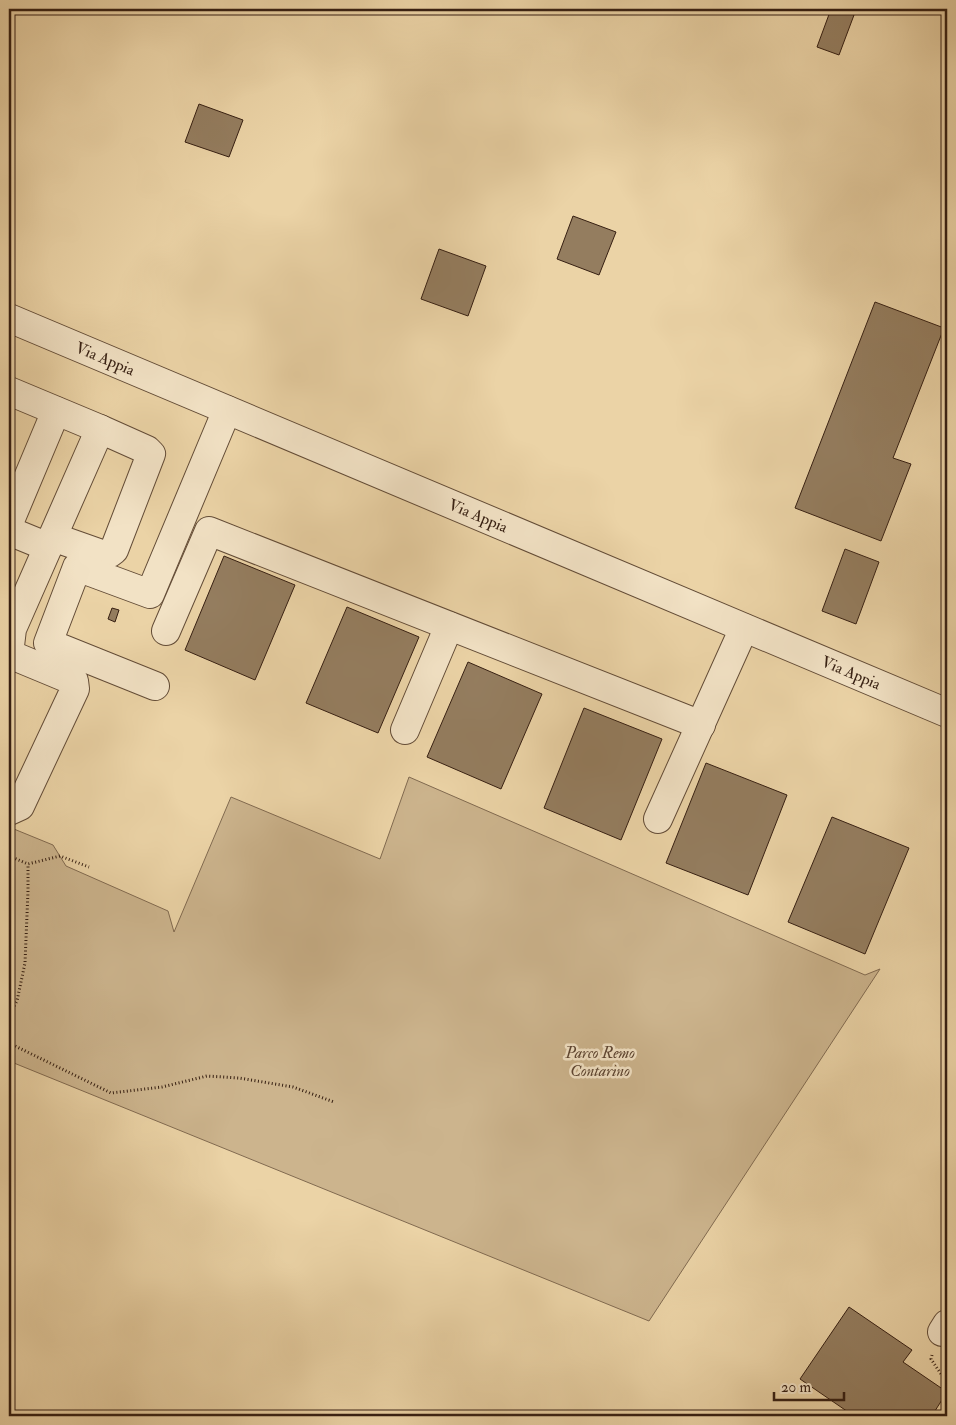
<svg xmlns="http://www.w3.org/2000/svg" width="956" height="1425" font-family="'IM FELL Double Pica',serif">
<style>
.green{fill:#ccb48d;stroke:#816a50}
.building{fill:#947d5f;stroke:#361f12}
.lines{fill:none;stroke-linecap:round;stroke-linejoin:round}
.minor-casing{stroke:#634c37;stroke-width:30}
.path{stroke:#361f12;stroke-width:3;stroke-dasharray:1 2.5;stroke-linecap:butt}
.minor{stroke:#f2e2c5;stroke-width:28}
.labels{text-anchor:middle;dominant-baseline:central;stroke-width:5;stroke-linejoin:round;paint-order:stroke}
.street-label{font-size:16px;fill:#361f12;stroke:#f2e2c5}
.park-label{font-size:16px;font-style:italic;fill:#5c4431;stroke:#f2e2c5}
</style>
<rect width="100%" height="100%" fill="#ebd3a6"/>
<filter id="stains"><feTurbulence type="fractalNoise" baseFrequency=".004" numOctaves="4"/><feColorMatrix values="0 0 0 0 .2 0 0 0 0 .09 0 0 0 0 .02 0 0 0 .5 -.17"/></filter>
<radialGradient id="worn" r=".72"><stop offset=".6" stop-color="#630" stop-opacity="0"/><stop offset="1" stop-color="#630" stop-opacity=".3"/></radialGradient>
<polygon class="green" points="409,777 865,975 880,969 649,1321 9,1061 9,827 53,845 66,866 168,911 174,932 231,797 380,859"/>
<g class="building">
<polygon points="831,9 837,9 854,15 839,55 817,47"/>
<polygon points="199,104 243,120 229,157 185,142"/>
<polygon points="573,216 616,232 599,275 557,259"/>
<polygon points="439,249 486,266 468,316 421,299"/>
<polygon points="875,302 944,328 893,458 911,464 881,541 795,508"/>
<polygon points="845,549 879,562 856,624 822,611"/>
<polygon points="224,556 295,585 255,680 185,650"/>
<polygon points="347,607 419,637 378,733 306,703"/>
<polygon points="112,608 119,610 115,622 108,619"/>
<polygon points="468,662 542,694 501,789 427,757"/>
<polygon points="584,708 662,739 621,840 544,808"/>
<polygon points="706,763 787,795 748,895 666,863"/>
<polygon points="832,817 909,848 865,954 788,922"/>
<polygon points="849,1307 912,1350 903,1362 947,1392 933,1414 938,1416 849,1416 851,1414 800,1379"/>
</g>
<g class="lines">
<defs>
<g id="minor">
<polyline points="9,318 947,713"/>
<polyline points="9,391 100,429"/>
<polyline points="9,523 56,411"/>
<polyline points="9,531 48,547"/>
<polyline points="166,631 209,531 701,725"/>
<polyline points="9,654 12,629 100,429 147,450 151,454 114,550 110,553 104,555 53,537"/>
<polyline points="155,686 48,643 77,567 150,594 227,410"/>
<polyline points="405,730 449,626"/>
<polyline points="9,811 20,806 75,689 74,681 9,654"/>
<polyline points="658,819 744,628"/>
<polyline points="942,1332 947,1324"/>
</g>
</defs>
<use href="#minor" class="minor-casing"/>
<g class="path">
<polyline points="9,856 28,864 60,856 89,867"/>
<polyline points="9,1015 17,1001 25,963 28,891 28,864"/>
<polyline points="9,1043 111,1093 162,1087 207,1076 239,1078 293,1087 334,1102"/>
<polyline points="932,1355 931,1359 947,1383"/>
</g>
<use href="#minor" class="minor"/>
</g>
<g class="labels">
<g class="street-label">
<text transform="translate(105 359) rotate(23)">Via Appia</text>
<text transform="translate(478 516) rotate(23)">Via Appia</text>
<text transform="translate(851 673) rotate(23)">Via Appia</text>
</g>
<g class="park-label">
<text x="600" y="1053">Parco Remo<tspan x="600" dy="18">Contarino</tspan></text>
</g>
</g>
<rect width="956" height="1425" fill="none" stroke="#ebd3a6" stroke-width="30"/>
<rect x="10" y="10" width="936" height="1405" fill="none" stroke="#361f12" stroke-width="2.5"/>
<rect x="15" y="15" width="926" height="1395" fill="none" stroke="#361f12"/>
<path d="M774 1392v8h70v-8" fill="none" stroke="#361f12" stroke-width="2.5"/>
<text x="781" y="1392" font-size="15" fill="#361f12" stroke="#f2e2c5" stroke-width="4" paint-order="stroke">20 m</text>
<rect width="100%" height="100%" filter="url(#stains)"/>
<rect width="100%" height="100%" fill="url(#worn)"/>
</svg>
